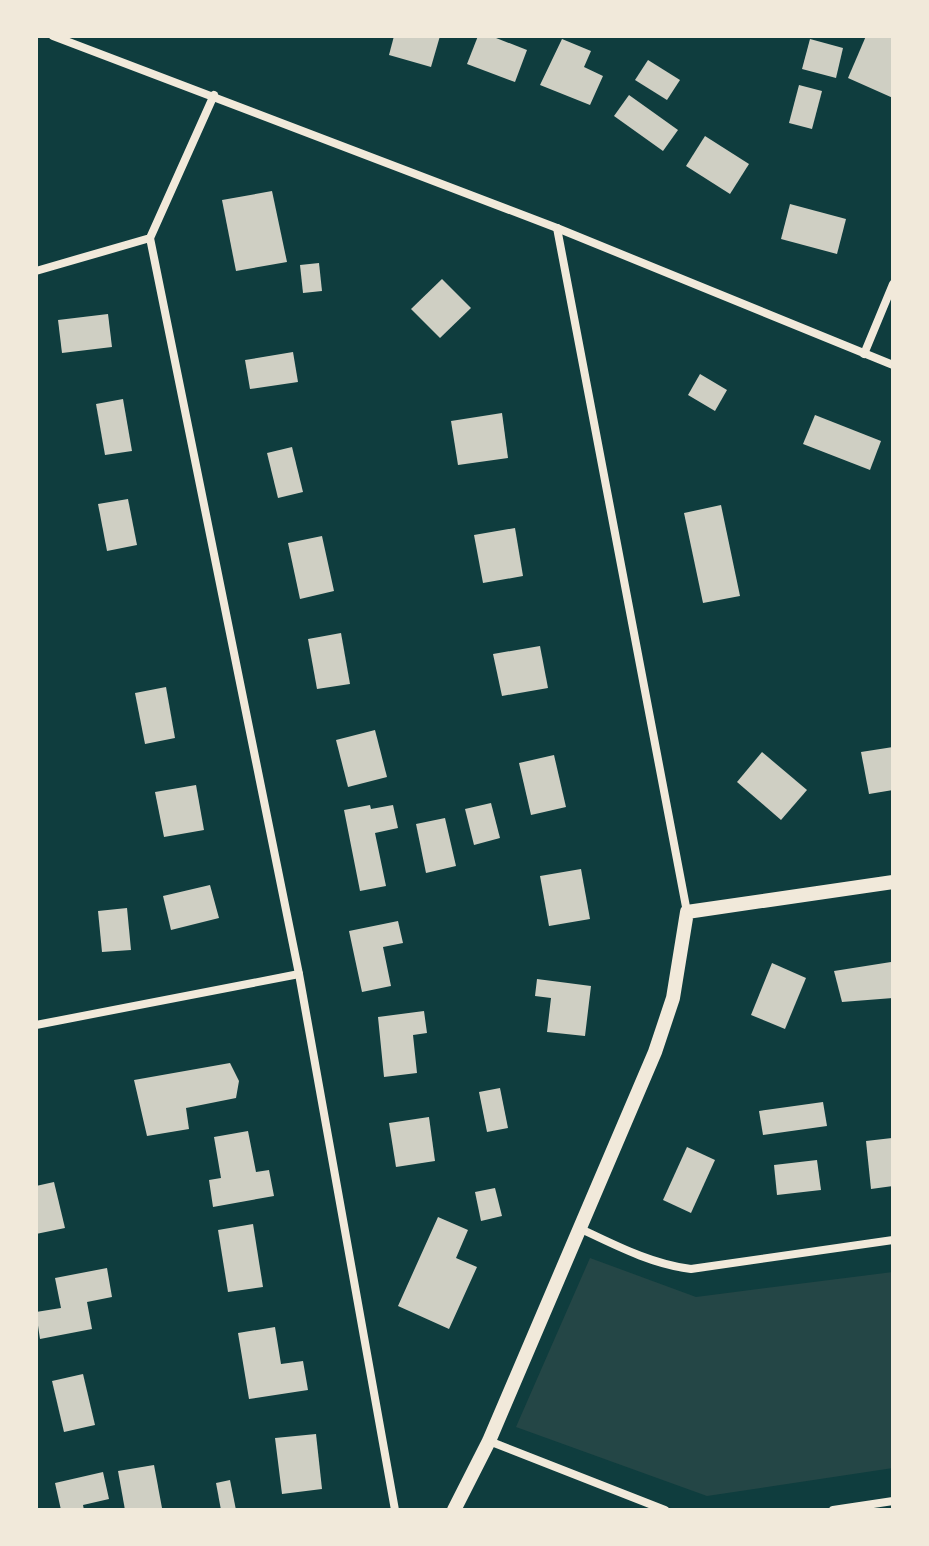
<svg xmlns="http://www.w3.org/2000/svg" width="929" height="1546" font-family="'Times New Roman',serif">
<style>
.green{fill:#244646}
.building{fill:#cfcfc3}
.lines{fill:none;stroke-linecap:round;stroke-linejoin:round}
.minor{stroke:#f1e9da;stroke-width:8}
.tertiary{stroke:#f1e9da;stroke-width:14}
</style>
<rect width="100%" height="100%" fill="#0f3d3e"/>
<polygon class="green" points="590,1258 696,1297 893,1272 893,1468 707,1496 516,1427"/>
<g class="building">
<polygon points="394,36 440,36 431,67 389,55"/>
<polygon points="478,36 491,36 527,50 515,82 467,64"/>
<polygon points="866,36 893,36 893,98 848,78"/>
<polygon points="562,39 591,51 584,67 603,76 590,105 540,85"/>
<polygon points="810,39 843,48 836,78 802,69"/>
<polygon points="648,60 680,80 667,100 635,80"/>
<polygon points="799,85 822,91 812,129 789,123"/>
<polygon points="629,95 678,130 663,151 614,116"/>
<polygon points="705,136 749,164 730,194 686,166"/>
<polygon points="272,191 287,262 236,271 222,200"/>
<polygon points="790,204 846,219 837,254 781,239"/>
<polygon points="319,263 322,291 303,293 300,265"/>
<polygon points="442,279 471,308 440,338 411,309"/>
<polygon points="108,314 112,347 62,353 58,320"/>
<polygon points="293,352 298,382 250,389 245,360"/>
<polygon points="700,374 727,390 715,411 688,395"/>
<polygon points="123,399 132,451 105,455 96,404"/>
<polygon points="502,413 508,458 458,465 451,421"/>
<polygon points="815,415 881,441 870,470 803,444"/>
<polygon points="292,447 303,492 278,498 267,453"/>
<polygon points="128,499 137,545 107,551 98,504"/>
<polygon points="721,505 740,596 703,603 684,513"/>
<polygon points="515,528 523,576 483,583 474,535"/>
<polygon points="322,536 334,591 300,599 288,543"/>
<polygon points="341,633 350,684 317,689 308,639"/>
<polygon points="540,646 548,688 502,696 493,654"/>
<polygon points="166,687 175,738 145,744 135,693"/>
<polygon points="375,730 387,777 348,787 336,740"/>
<polygon points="893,747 893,790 869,794 861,752"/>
<polygon points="762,752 807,790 781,820 737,782"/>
<polygon points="554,755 566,807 531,815 519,763"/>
<polygon points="196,785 204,830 164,837 155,792"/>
<polygon points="491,803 500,838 474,845 465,809"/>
<polygon points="370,805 371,809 393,805 398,828 375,833 386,886 360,891 344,810"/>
<polygon points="445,818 456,866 426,873 416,824"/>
<polygon points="581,869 590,919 549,926 540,876"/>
<polygon points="210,885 219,918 171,930 163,896"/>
<polygon points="127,908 131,950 102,952 98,911"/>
<polygon points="398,921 403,943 383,947 391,986 362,992 349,931"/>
<polygon points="891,962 893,998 842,1002 834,971"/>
<polygon points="772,963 806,978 785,1029 751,1015"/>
<polygon points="537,979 591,986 585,1036 547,1032 551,998 535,996"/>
<polygon points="424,1011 427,1033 413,1035 417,1073 384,1077 378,1017"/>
<polygon points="230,1063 239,1081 236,1098 186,1108 189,1129 147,1136 134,1080"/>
<polygon points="500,1088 508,1128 487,1132 479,1092"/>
<polygon points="823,1102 827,1126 763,1135 759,1111"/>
<polygon points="429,1117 435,1161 396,1167 389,1123"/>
<polygon points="248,1131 256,1172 269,1170 274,1196 213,1207 209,1180 221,1178 214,1137"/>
<polygon points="892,1138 893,1186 871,1189 866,1141"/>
<polygon points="687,1147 715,1160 691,1213 663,1200"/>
<polygon points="817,1160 821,1190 777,1195 774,1165"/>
<polygon points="54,1182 65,1228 36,1234 36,1186"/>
<polygon points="495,1188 502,1216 481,1221 475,1192"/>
<polygon points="438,1217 468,1230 456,1258 477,1267 449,1329 398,1306"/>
<polygon points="253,1224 263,1287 228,1292 218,1230"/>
<polygon points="107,1268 112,1297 87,1302 92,1329 40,1339 36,1312 61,1308 55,1278"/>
<polygon points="275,1327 281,1364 303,1361 308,1390 249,1399 238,1333"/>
<polygon points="83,1374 95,1425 64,1432 52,1381"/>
<polygon points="316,1434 322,1489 282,1494 275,1438"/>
<polygon points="154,1465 162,1508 125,1510 118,1471"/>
<polygon points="103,1472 109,1499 83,1505 84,1510 61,1510 55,1483"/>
<polygon points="230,1480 236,1510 221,1510 216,1483"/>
</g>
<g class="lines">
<g class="minor">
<polyline points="53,36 557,228 893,365"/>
<polyline points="557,228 687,912"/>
<polyline points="150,238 299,974 395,1510"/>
<polyline points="36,271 150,238 214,95"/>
<polyline points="864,354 893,284"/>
<polyline points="36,1025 299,974"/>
<path d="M579,1228C615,1245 651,1264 691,1269L893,1240"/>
<polyline points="489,1441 665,1510"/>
<polyline points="833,1510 893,1501"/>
</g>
<polyline class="tertiary" points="454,1510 489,1441 655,1052 673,998 687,912 893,882"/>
</g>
<rect width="929" height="1546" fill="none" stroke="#f1e9da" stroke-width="76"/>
</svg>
